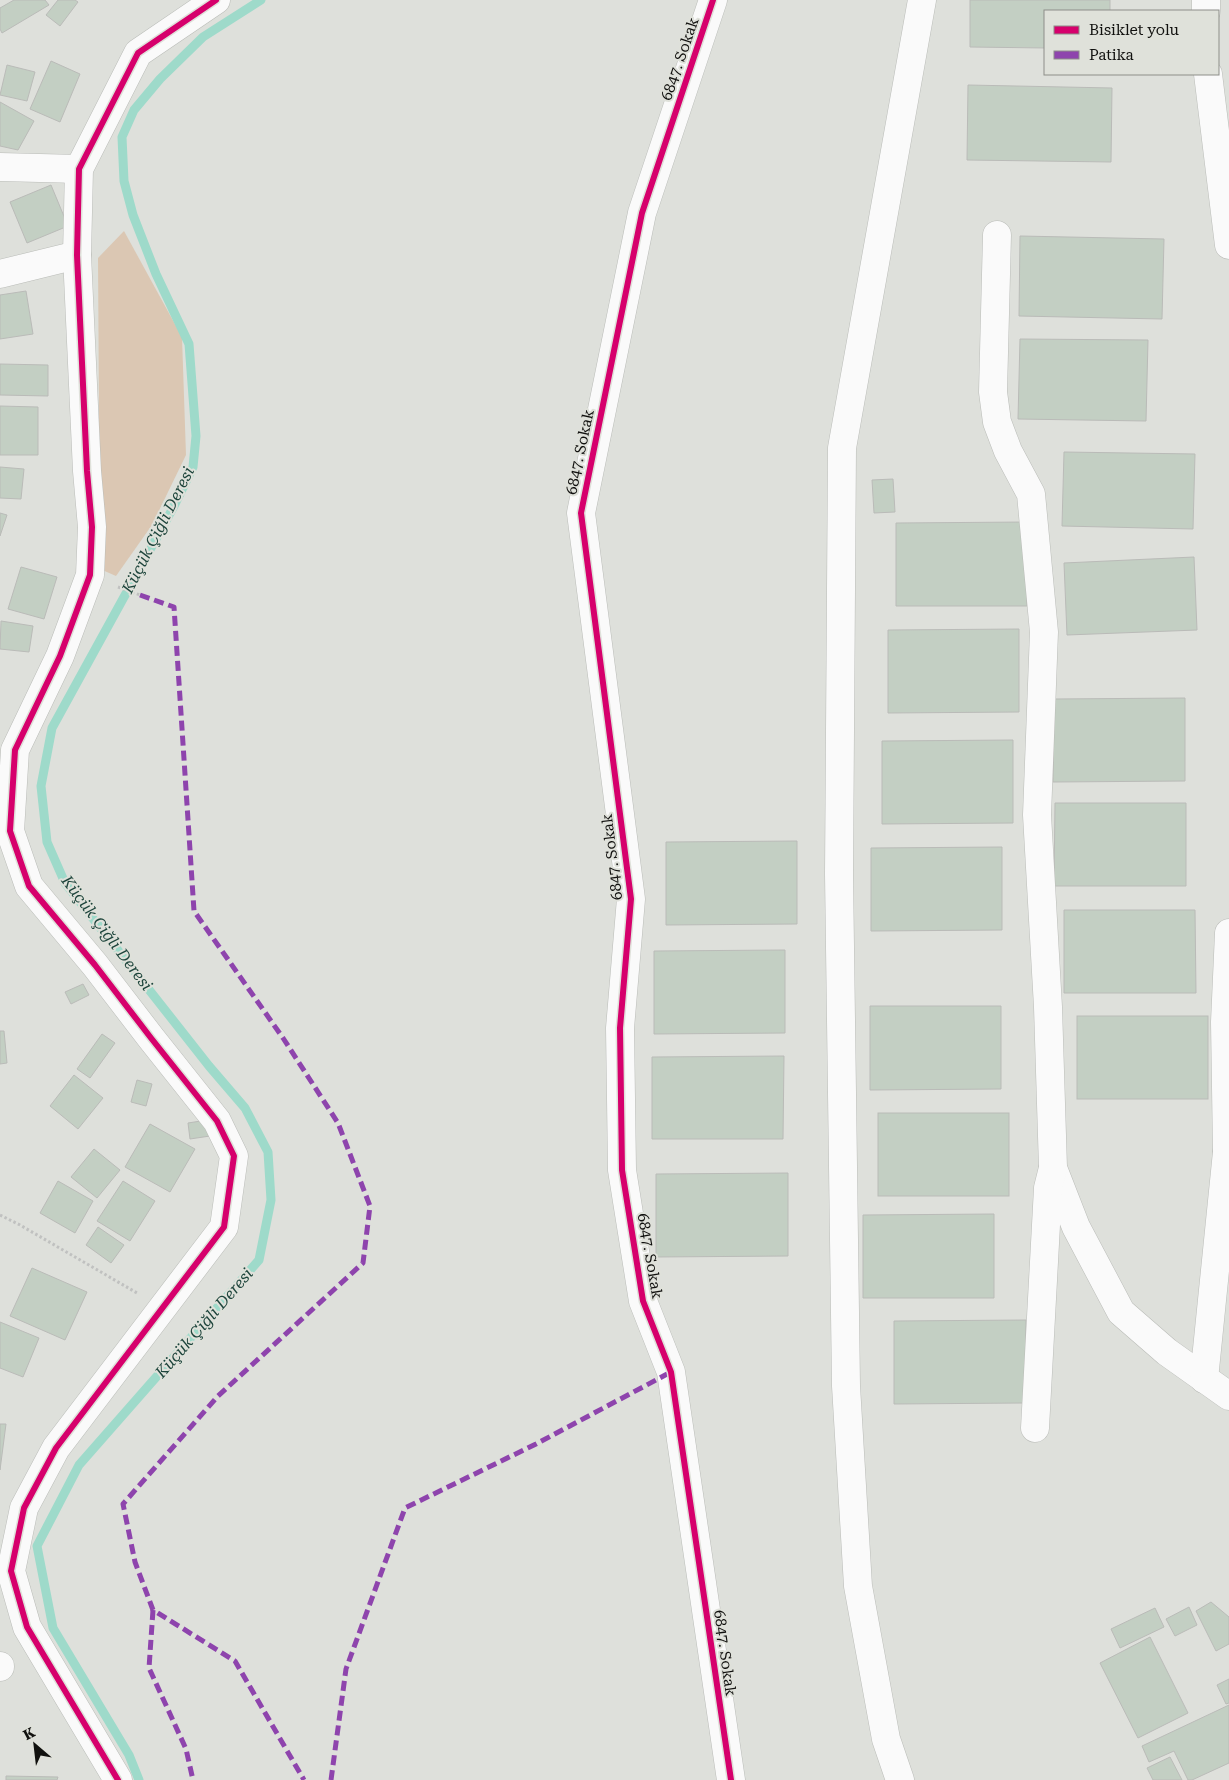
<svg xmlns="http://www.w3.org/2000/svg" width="1229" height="1780" font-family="'Roboto Serif',serif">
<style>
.green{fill:#dbc7b3}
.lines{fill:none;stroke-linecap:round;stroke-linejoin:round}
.stream{stroke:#9edaca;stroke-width:9}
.building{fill:#c3cfc3;stroke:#babbb8}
.minor-casing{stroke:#babcb8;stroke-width:29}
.path{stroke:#c0c1c0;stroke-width:3;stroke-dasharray:2.5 2.5;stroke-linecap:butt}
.minor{stroke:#fafafa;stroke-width:28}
.quiet{stroke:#8e44ad;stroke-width:5;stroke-dasharray:10 5;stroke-linecap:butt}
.cycleway-casing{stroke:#dfe1da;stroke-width:9}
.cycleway{stroke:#d6006c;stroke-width:6}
.labels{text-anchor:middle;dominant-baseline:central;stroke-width:4;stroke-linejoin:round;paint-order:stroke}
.street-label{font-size:15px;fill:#11110f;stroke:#dfe1da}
.water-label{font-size:16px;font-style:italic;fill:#1e453c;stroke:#dfe1da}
</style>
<rect width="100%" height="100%" fill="#dee0db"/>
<polygon class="green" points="124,231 182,337 186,455 152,525 116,576 100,569 98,258"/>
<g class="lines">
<polyline class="stream" points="139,1780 129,1755 53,1628 37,1546 79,1465 259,1260 271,1200 268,1152 245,1108 209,1066 65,883 47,842 41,786 52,728 174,506 193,467 196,436 189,344 156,274 133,215 124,181 122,137 134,110 160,79 203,37 261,0"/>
</g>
<g class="building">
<polygon points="14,0 45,0 49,5 2,33 0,29 0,8"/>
<polygon points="58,0 75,0 78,2 60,26 46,15"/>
<polygon points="970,0 1110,0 1110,11 1045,11 1045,48 970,47"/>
<polygon points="51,61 80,74 60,122 30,109"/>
<polygon points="7,65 35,72 27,101 0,95"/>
<polygon points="968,85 1112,88 1111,162 967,160"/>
<polygon points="0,102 34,121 18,150 0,146"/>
<polygon points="51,185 68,226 27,243 10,202"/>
<polygon points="1020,236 1164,239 1162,319 1019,316"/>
<polygon points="26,291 33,334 0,339 0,295"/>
<polygon points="1020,339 1148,340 1146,421 1018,419"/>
<polygon points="0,364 48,365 48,396 0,395"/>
<polygon points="0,406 38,407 38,455 0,455"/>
<polygon points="1064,452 1195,454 1193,529 1062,526"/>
<polygon points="0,467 24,469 21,499 0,498"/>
<polygon points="893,479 895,512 874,513 872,480"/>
<polygon points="0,513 7,515 0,536"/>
<polygon points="1027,522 1027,606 896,606 896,523"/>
<polygon points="1194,557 1197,630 1067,635 1064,563"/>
<polygon points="21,567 57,577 44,619 8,609"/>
<polygon points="1,621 33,626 29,652 0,649"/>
<polygon points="1019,629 1019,712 888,713 888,630"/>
<polygon points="1185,698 1185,781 1053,782 1054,699"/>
<polygon points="1013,740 1013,823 882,824 882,741"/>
<polygon points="1055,803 1186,803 1186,886 1054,886"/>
<polygon points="797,841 797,924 666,925 666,842"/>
<polygon points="1002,847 1002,930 871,931 871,848"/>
<polygon points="1064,910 1195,910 1196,993 1064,993"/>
<polygon points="785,950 785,1033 654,1034 654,951"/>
<polygon points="83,984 89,995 71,1004 65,992"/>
<polygon points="870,1006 1001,1006 1001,1089 870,1090"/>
<rect x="1077" y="1016" width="131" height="83"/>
<polygon points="0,1031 4,1031 7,1063 0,1064"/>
<polygon points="102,1034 115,1043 90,1078 77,1069"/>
<polygon points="784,1056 783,1139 652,1139 652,1057"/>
<polygon points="74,1075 103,1098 78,1129 50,1106"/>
<polygon points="137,1080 152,1084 146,1106 131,1102"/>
<rect x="878" y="1113" width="131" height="83"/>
<polygon points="207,1120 210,1136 190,1139 188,1123"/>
<polygon points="150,1124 195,1149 170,1192 125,1167"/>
<polygon points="94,1149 120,1170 97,1198 71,1177"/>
<polygon points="788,1173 788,1256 656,1257 656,1174"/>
<polygon points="58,1181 93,1201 75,1233 40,1213"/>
<polygon points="123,1181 155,1201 130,1241 97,1221"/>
<polygon points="994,1214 994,1298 863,1298 863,1215"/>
<polygon points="98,1227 124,1245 111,1263 86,1245"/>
<polygon points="32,1268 87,1292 65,1340 10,1316"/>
<polygon points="1026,1320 1025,1403 894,1404 894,1321"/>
<polygon points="0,1322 39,1338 23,1377 0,1368"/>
<polygon points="0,1424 6,1424 0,1470"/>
<polygon points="1211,1602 1229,1617 1229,1644 1216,1651 1196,1611"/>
<polygon points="1189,1607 1197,1625 1175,1636 1166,1619"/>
<polygon points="1155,1608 1164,1627 1120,1648 1111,1629"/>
<polygon points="1150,1637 1188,1713 1138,1738 1100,1663"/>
<polygon points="1229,1679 1229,1703 1226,1704 1217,1685"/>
<polygon points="1229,1705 1229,1763 1192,1780 1188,1780 1174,1751 1149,1762 1142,1746"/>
<polygon points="1170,1757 1182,1780 1153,1780 1147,1768"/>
<polygon points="6,1776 58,1777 57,1780 6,1780"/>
</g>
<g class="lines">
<defs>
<g id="minor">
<polyline points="713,0 642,213 581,513 631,899 620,1028 622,1170 643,1301 671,1372 731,1780"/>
<polyline points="1206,0 1206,11"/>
<polyline points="1208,74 1229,245"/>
<polyline points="0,167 79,169"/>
<polyline points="997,235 993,392 997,422 1008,451 1031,494 1044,632 1037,815 1048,1007 1053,1168 1076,1227 1121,1312 1167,1352 1229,1396"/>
<polyline points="0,274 77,255"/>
<polyline points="1229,933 1225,1022 1227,1152 1229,1153"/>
<polyline points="1204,1379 1227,1152"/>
<polyline points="1035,1428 1048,1188 1053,1168"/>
<polyline points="0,1666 0,1667"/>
<polyline points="118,1780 27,1627 11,1571 24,1508 56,1448 224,1227 234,1156 217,1121 151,1038 95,965 29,886 10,831 15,750 60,656 90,575 92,527 87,471 77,255 79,169 138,53 216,0"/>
<polyline points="900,1780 886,1739 858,1586 846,1386 839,874 842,448 922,0"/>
</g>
</defs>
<use href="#minor" class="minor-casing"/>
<g class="path">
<polyline points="118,587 140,595"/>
<polyline points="0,1215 20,1225 137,1293"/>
</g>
<use href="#minor" class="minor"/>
<g class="quiet">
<polyline points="140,595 174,607 194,911 283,1038 338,1123 370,1206 363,1263 218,1396 123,1504 135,1562 153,1610 235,1661 304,1780"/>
<polyline points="153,1610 149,1668 186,1749 193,1780"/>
<polyline points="331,1780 346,1669 405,1508 536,1444 671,1372"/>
</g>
<defs>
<g id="cycleway">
<polyline points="713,0 642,213 581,513 631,899 620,1028 622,1170 643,1301 671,1372 731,1780"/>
<polyline points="118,1780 27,1627 11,1571 24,1508 56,1448 224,1227 234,1156 217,1121 151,1038 95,965 29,886 10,831 15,750 60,656 90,575 92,527 87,471 77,255 79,169 138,53 216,0"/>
</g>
</defs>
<use href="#cycleway" class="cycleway-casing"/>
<use href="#cycleway" class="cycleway"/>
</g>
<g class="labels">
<g class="street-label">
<text transform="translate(680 59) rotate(-71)">6847. Sokak</text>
<text transform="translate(580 452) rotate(-78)">6847. Sokak</text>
<text transform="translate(612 857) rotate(-97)">6847. Sokak</text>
<text transform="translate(650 1256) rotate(80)">6847. Sokak</text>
<text transform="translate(725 1653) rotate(82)">6847. Sokak</text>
</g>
<g class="water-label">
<text transform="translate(158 530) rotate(-63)">Küçük Çiğli Deresi</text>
<text transform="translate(107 933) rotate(53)">Küçük Çiğli Deresi</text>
<text transform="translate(204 1323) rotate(-49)">Küçük Çiğli Deresi</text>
</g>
</g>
<rect x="1044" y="10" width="175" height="65" fill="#dfe1da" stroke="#8d8e89"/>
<rect x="1054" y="26" width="25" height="8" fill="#d6006c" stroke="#8d8e89"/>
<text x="1089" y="35" font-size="15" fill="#11110f">Bisiklet yolu</text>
<rect x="1054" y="51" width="25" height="8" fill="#8e44ad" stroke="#8d8e89"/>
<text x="1089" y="60" font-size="15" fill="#11110f">Patika</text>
<g transform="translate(35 1745) rotate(332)" stroke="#dfe1da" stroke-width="4" paint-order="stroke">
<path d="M0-4L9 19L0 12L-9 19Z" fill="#11110f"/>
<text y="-8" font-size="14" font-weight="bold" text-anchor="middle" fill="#11110f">K</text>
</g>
</svg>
